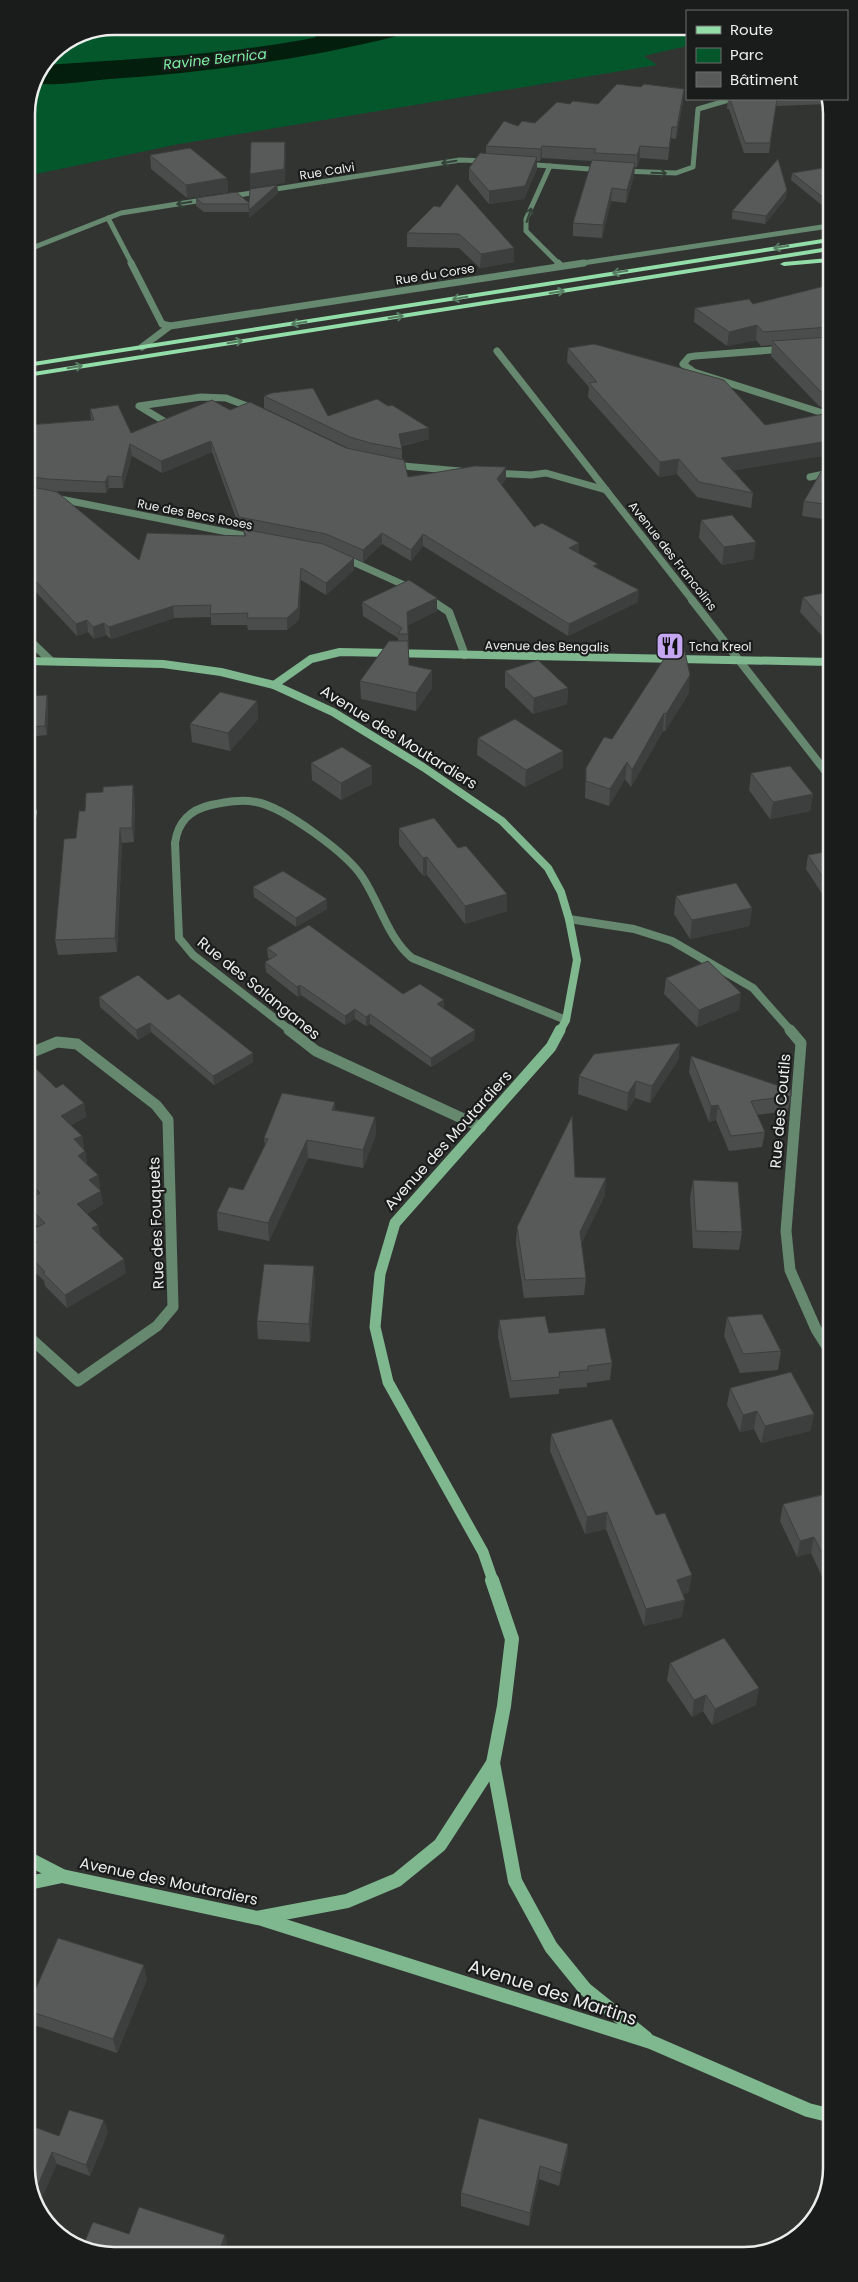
<svg xmlns="http://www.w3.org/2000/svg" width="858" height="2282" font-family="Poppins,sans-serif">
<style>
.green{fill:#03572b}
.water{fill:#031e0d}
.lines{fill:none;stroke-linecap:round;stroke-linejoin:round}
.river{fill:#031e0d;fill-rule:evenodd}
.street-far3{stroke:#65886f;stroke-width:5}
.street-far2{stroke:#65886f;stroke-width:7}
.street-far1{stroke:#65886f;stroke-width:8}
.street{stroke:#65886f;stroke-width:11}
.secondary-far2{stroke:#7fb88f;stroke-width:8}
.secondary-far1{stroke:#7fb88f;stroke-width:11}
.secondary{stroke:#7fb88f;stroke-width:14}
.primary{fill:#93dda8;fill-rule:evenodd}
.wall{fill:#4b4d4c;fill-rule:evenodd}
.shaded-wall{fill:#3d3f3e}
.building{fill:#575a58;stroke:#3d3f3e}
.oneway{stroke:#344138}
.oneway2{stroke:#567c62}
.labels{text-anchor:middle;dominant-baseline:central;stroke-width:4.5;stroke-linejoin:round;paint-order:stroke}
.far-street-label{font-size:12px;fill:#ecedec;stroke:#1a1b1b}
.far-poi-label{font-size:12px;fill:#ecedec;stroke:#1a1b1b;text-anchor:start}
.far-water-label{font-size:14px;font-style:italic;fill:#7cf1a3;stroke:#1a1b1b}
.street-label{font-size:15px;fill:#ecedec;stroke:#1a1b1b}
.near-street-label{font-size:18px;fill:#ecedec;stroke:#1a1b1b}
.rim{fill:none;stroke:#ecedec;stroke-width:2.5}
</style>
<rect width="100%" height="100%" fill="#323432"/>
<polygon class="green" points="687,27 687,46 644,56 657,65 179,144 27,176 26,108 52,52 81,33"/>
<polygon class="water" points="417,30 396,36 306,55 318,32 324,31"/>
<g class="lines">
<path class="river" d="M350,30H402L397,36C302,60 208,72 110,79C91,80 55,87 38,83L46,65C147,58 251,54 350,30Z"/>
<g class="street-far3">
<polyline points="523,164 550,166"/>
<polyline points="621,171 676,173 693,167 698,109 732,99"/>
<polyline points="226,197 460,160 486,161"/>
<polyline points="108,218 132,264"/>
<polyline points="27,250 121,213 209,199"/>
<polyline points="559,264 526,231 526,219 550,166 602,170"/>
<polyline points="576,264 829,226"/>
</g>
<g class="street-far2">
<polyline points="131,263 162,324 170,326 584,263"/>
<polyline points="558,263 561,266"/>
<polyline points="142,347 170,326"/>
<polyline points="785,349 695,356 689,357 683,364 694,372 829,415"/>
<polyline points="497,351 693,601"/>
<polyline points="167,423 139,406 201,397 226,398 255,409"/>
<polyline points="392,465 460,471"/>
<polyline points="492,473 531,475 546,473 606,490"/>
<polyline points="810,477 829,473"/>
<polyline points="55,498 257,538"/>
<polyline points="342,557 413,589"/>
<polyline points="427,597 433,601"/>
</g>
<g class="street-far1">
<polyline points="431,600 449,612 465,655"/>
<polyline points="692,600 830,777"/>
<polyline points="27,638 50,660"/>
<polyline points="27,812 33,812 27,847"/>
<polyline points="569,919 634,929 672,941 753,988 791,1031"/>
<path d="M291,1031L193,955L179,938L175,843C178,822 189,810 211,805C226,802 241,799 256,802C284,807 348,854 363,878C380,904 388,938 412,958L566,1020"/>
</g>
<g class="street">
<polyline points="289,1030 316,1051 481,1127"/>
<polyline points="790,1030 801,1043 786,1231 790,1270 816,1329 831,1353"/>
<polyline points="28,1054 57,1042 77,1044 156,1105 168,1120 173,1307 157,1326 78,1381 28,1336"/>
</g>
<g class="secondary-far2">
<polyline points="27,661 163,664 221,672 274,685 333,712 423,767 502,821 548,868 561,892 569,919 577,960 566,1020 560,1031"/>
<polyline points="274,685 311,659 340,652 830,662"/>
</g>
<polyline class="secondary-far1" points="493,1581 483,1552 388,1382 375,1327 380,1274 395,1223 551,1047 560,1030"/>
<g class="secondary">
<polyline points="493,1763 515,1881 551,1947 585,1989 646,2038"/>
<polyline points="29,1859 62,1876 257,1918 347,1901 397,1880 440,1845 493,1763 504,1706 512,1639 492,1580"/>
<polyline points="29,1883 62,1876"/>
<polyline points="259,1918 651,2042 808,2110 832,2116"/>
</g>
<g class="primary">
<polygon points="829,238 829,242 27,367 27,363"/>
<polygon points="829,247 829,251 27,377 27,373"/>
<polygon points="829,258 829,262 784,266 780,264 784,262"/>
</g>
</g>
<g class="wall">
<polygon points="641,87 684,89 683,101 676,139 671,138 668,160 640,158 637,167 635,167 634,176 626,203 611,201 602,238 573,236 573,223 592,161 542,158 540,161 537,161 537,169 524,199 489,204 469,180 469,168 486,154 486,146 518,126 535,123 570,104 598,104"/>
<polygon points="728,99 829,99 829,104 776,106 769,153 744,153 729,109 727,109"/>
<polygon points="150,155 227,178 228,192 187,198 151,169"/>
<polygon points="829,167 829,211 791,180 792,173"/>
<polygon points="277,185 278,193 249,218 249,212 204,212 196,206 196,198 249,203"/>
<polygon points="787,190 786,198 765,224 732,219 732,211"/>
<polygon points="434,206 514,248 514,262 480,268 459,248 407,247 407,233"/>
<polygon points="829,285 829,410 819,406 771,356 772,345 761,346 756,340 727,346 694,322 695,308 753,304"/>
<polygon points="568,348 765,425 829,413 829,455 733,470 753,493 751,508 697,497 677,474 659,477 588,397 589,387 567,362"/>
<path d="M264,396L328,416L429,439L402,446V460L408,477L506,479L501,485L534,527L579,543V553L638,602L568,636L423,546L411,561L382,544L363,562L354,558V570L326,595L301,580L299,620L287,630H248L247,625H211V617L174,618L111,639L106,635L94,639L88,632L77,636L32,588L27,594V425L91,420L90,409L131,433L230,410L348,448L264,408ZM212,452L240,529H243L244,536L139,560L51,491L106,493L109,488H123L132,456L162,473Z"/>
<polygon points="829,463 829,520 802,516 804,501"/>
<polygon points="701,520 754,559 722,565 699,538"/>
<polygon points="829,592 829,636 823,637 800,612 803,597"/>
<polygon points="362,602 437,611 408,625 409,665 432,688 416,711 361,699 360,681 398,641 398,638 363,616"/>
<polygon points="505,671 568,688 567,704 533,714 505,687"/>
<polygon points="689,693 665,731 663,731 631,787 625,779 609,806 585,798 586,768 612,739"/>
<polygon points="47,695 48,705 47,735 27,737 27,696"/>
<polygon points="257,701 258,719 230,751 192,742 190,724"/>
<polygon points="478,738 563,751 563,768 525,787 477,755"/>
<polygon points="311,763 372,784 341,800 312,780"/>
<polygon points="751,773 813,794 810,811 770,819 749,790"/>
<polygon points="135,800 134,842 122,843 117,952 58,955 55,940 85,811"/>
<polygon points="399,828 458,848 507,911 465,924 427,875 423,876 399,845"/>
<polygon points="830,851 830,906 806,869 808,855"/>
<polygon points="253,887 327,899 327,909 296,927 254,897"/>
<polygon points="676,896 752,908 749,926 690,939 674,914"/>
<polygon points="267,948 403,994 444,1000 444,1009 475,1030 474,1040 431,1067 370,1024 366,1026 355,1019 345,1025 301,995 298,997 266,972 265,962 270,959 268,958"/>
<polygon points="666,978 739,1010 697,1027 664,994"/>
<polygon points="99,997 168,1000 253,1053 253,1062 214,1085 151,1032 138,1040 100,1007"/>
<polygon points="680,1043 678,1060 650,1103 635,1098 627,1111 578,1094 579,1076"/>
<polygon points="691,1056 791,1096 788,1111 757,1115 765,1132 762,1147 729,1151 716,1120 709,1122 689,1072"/>
<polygon points="28,1061 56,1088 84,1103 86,1117 71,1125 82,1136 84,1149 83,1149 85,1151 87,1165 98,1175 100,1188 99,1189 103,1204 87,1214 98,1225 100,1235 126,1273 67,1308 45,1286 44,1281 28,1265 28,1247 30,1246 28,1232 38,1226 28,1217 28,1199 33,1197 32,1195 29,1183 28,1181"/>
<polygon points="336,1110 375,1117 376,1135 363,1168 308,1158 269,1241 218,1230 217,1212 243,1190 265,1145 264,1138"/>
<polygon points="575,1177 605,1195 581,1244 586,1278 584,1295 524,1298 516,1244 517,1227"/>
<polygon points="693,1180 742,1232 739,1250 693,1248 690,1198"/>
<polygon points="315,1284 310,1342 258,1339 257,1321"/>
<polygon points="727,1317 781,1351 778,1370 740,1373 724,1336"/>
<polygon points="499,1320 549,1333 612,1363 610,1380 587,1383 587,1387 559,1389 559,1394 510,1398 498,1337"/>
<polygon points="730,1388 814,1414 810,1431 761,1443 754,1429 740,1432 727,1405"/>
<polygon points="551,1434 689,1592 683,1594 682,1617 644,1626 606,1529 585,1534 550,1451"/>
<polygon points="831,1470 831,1582 825,1583 811,1553 797,1557 780,1521 783,1504 828,1493 828,1483"/>
<polygon points="831,1650 831,1679 825,1667 829,1651"/>
<polygon points="670,1663 756,1705 712,1725 703,1711 692,1717 667,1680"/>
<polygon points="147,1979 117,2053 31,2024 29,2018 29,2004"/>
<polygon points="108,2132 90,2176 57,2164 29,2191 59,2136"/>
<polygon points="568,2144 567,2157 559,2186 539,2179 529,2226 461,2206 461,2193"/>
</g>
<g class="shaded-wall">
<polygon points="684,89 683,101 676,139 677,127"/>
<polygon points="672,127 671,138 668,160 669,148"/>
<polygon points="285,142 286,155 285,183 250,188 250,174"/>
<polygon points="542,146 542,158 540,161 541,149"/>
<polygon points="640,146 640,158 637,167 637,155"/>
<polygon points="537,157 537,169 524,199 489,204 489,191"/>
<polygon points="635,163 634,176 626,203 627,190"/>
<polygon points="227,178 228,192 187,198 186,185"/>
<polygon points="277,185 278,193 249,218 249,210"/>
<polygon points="612,188 611,201 602,238 603,225"/>
<polygon points="787,190 786,198 765,224 766,216"/>
<polygon points="514,248 514,262 480,268 481,254"/>
<polygon points="757,325 756,340 727,346 729,332"/>
<polygon points="429,428 429,439 399,446 399,434"/>
<polygon points="211,441 212,452 162,473 161,461"/>
<polygon points="829,441 829,455 719,473 721,458"/>
<polygon points="130,444 132,456 123,488 122,477"/>
<polygon points="679,459 677,474 659,477 660,462"/>
<polygon points="506,467 506,479 497,491 497,479"/>
<polygon points="108,476 109,488 106,493 105,482"/>
<polygon points="382,533 382,544 363,562 363,550"/>
<polygon points="423,534 423,546 411,561 411,550"/>
<polygon points="756,542 754,559 722,565 724,547"/>
<polygon points="579,543 579,554 569,548"/>
<polygon points="354,558 354,570 326,595 326,583"/>
<polygon points="301,568 301,580 299,620 287,630 287,618"/>
<polygon points="31,576 32,588 27,594 27,580"/>
<polygon points="639,590 638,602 568,636 569,624"/>
<polygon points="437,598 437,611 407,625 407,612"/>
<polygon points="173,606 174,618 111,639 109,627"/>
<polygon points="87,620 88,632 77,636 76,624"/>
<polygon points="829,621 829,636 823,637 825,622"/>
<polygon points="104,623 106,635 94,639 93,627"/>
<polygon points="432,670 432,688 416,711 416,693"/>
<polygon points="690,675 689,693 665,731 666,714"/>
<polygon points="568,688 567,704 533,714 534,698"/>
<polygon points="47,695 48,705 47,735 45,726"/>
<polygon points="257,701 258,719 230,751 228,733"/>
<polygon points="664,713 663,731 631,787 632,770"/>
<polygon points="563,751 563,768 525,787 526,770"/>
<polygon points="627,762 625,779 609,806 610,789"/>
<polygon points="372,766 372,784 341,800 341,783"/>
<polygon points="133,785 135,800 134,842 132,828"/>
<polygon points="813,794 810,811 770,819 773,802"/>
<polygon points="120,828 122,843 117,952 115,938"/>
<polygon points="427,857 427,875 423,876 423,858"/>
<polygon points="507,894 507,911 465,924 465,906"/>
<polygon points="327,899 327,909 296,927 296,918"/>
<polygon points="752,908 749,926 690,939 692,920"/>
<polygon points="300,985 301,995 298,997 297,987"/>
<polygon points="741,993 739,1010 697,1027 699,1010"/>
<polygon points="444,1000 444,1010 437,1004"/>
<polygon points="355,1009 355,1019 345,1025 345,1016"/>
<polygon points="370,1014 370,1024 366,1026 366,1017"/>
<polygon points="150,1023 151,1032 138,1040 136,1030"/>
<polygon points="475,1030 474,1040 431,1067 431,1058"/>
<polygon points="680,1043 678,1060 650,1103 652,1086"/>
<polygon points="253,1053 253,1062 214,1085 213,1076"/>
<polygon points="636,1081 635,1098 627,1111 628,1093"/>
<polygon points="335,1102 336,1120 332,1110"/>
<polygon points="84,1103 86,1117 64,1129 61,1116"/>
<polygon points="718,1105 716,1120 709,1122 711,1106"/>
<polygon points="375,1117 376,1135 363,1168 363,1150"/>
<polygon points="82,1136 84,1149 76,1153 74,1139"/>
<polygon points="307,1140 308,1158 269,1241 268,1223"/>
<polygon points="85,1151 87,1164 80,1169 78,1156"/>
<polygon points="98,1175 100,1188 91,1194 89,1180"/>
<polygon points="606,1178 605,1195 578,1250 580,1232"/>
<polygon points="101,1191 103,1204 80,1218 77,1204"/>
<polygon points="98,1225 100,1238 92,1228"/>
<polygon points="124,1259 126,1273 67,1308 65,1295"/>
<polygon points="314,1266 315,1284 310,1342 309,1324"/>
<polygon points="32,1401 34,1411 28,1415 28,1403"/>
<polygon points="757,1411 754,1429 740,1432 743,1415"/>
<polygon points="814,1414 810,1431 761,1443 765,1426"/>
<polygon points="33,1417 35,1427 28,1432 28,1420"/>
<polygon points="607,1512 606,1529 585,1534 587,1517"/>
<polygon points="814,1537 811,1553 797,1557 800,1541"/>
<polygon points="831,1566 831,1582 825,1583 829,1567"/>
<polygon points="692,1575 689,1592 674,1596 677,1580"/>
<polygon points="685,1600 682,1617 644,1626 646,1609"/>
<polygon points="759,1688 756,1705 712,1725 715,1709"/>
<polygon points="706,1695 703,1711 692,1717 694,1700"/>
<polygon points="144,1965 147,1979 117,2053 113,2039"/>
<polygon points="104,2120 108,2132 90,2176 86,2165"/>
<polygon points="568,2144 567,2157 559,2186 561,2173"/>
<polygon points="52,2152 57,2164 39,2205 33,2197"/>
<polygon points="540,2166 539,2179 529,2226 530,2213"/>
<polygon points="225,2235 228,2247 225,2255 218,2255"/>
</g>
<g class="building">
<polygon points="617,84 641,87 644,84 684,89 677,127 672,127 669,148 640,146 637,155 594,153 596,149 542,146 541,149 486,146 504,121 518,126 522,121 535,123 557,102 570,104 573,101 598,104"/>
<polygon points="730,99 777,99 770,143 745,143"/>
<polygon points="251,142 285,142 284,169 250,174"/>
<polygon points="190,148 227,178 186,185 150,155"/>
<polygon points="480,153 537,157 525,186 489,191 469,168"/>
<polygon points="778,159 787,190 766,216 732,211"/>
<polygon points="592,160 635,163 627,190 612,188 603,225 573,223"/>
<polygon points="829,167 829,202 792,173"/>
<polygon points="457,184 514,248 481,254 459,234 407,233 434,206 440,207"/>
<polygon points="277,185 249,210 249,204 203,204 196,198 236,192 249,203 250,189"/>
<polygon points="829,285 829,327 763,332 757,325 729,332 695,308 749,299 753,304"/>
<polygon points="829,337 829,395 821,392 772,341"/>
<polygon points="594,344 724,380 765,425 829,413 829,441 721,458 753,493 699,482 679,459 660,462 589,383 597,382 568,348"/>
<polygon points="313,388 328,416 377,399 388,406 392,405 429,428 399,434 402,449 370,443 350,437 264,396 272,393"/>
<polygon points="212,400 230,410 250,402 346,448 404,460 408,477 475,466 506,467 497,479 534,527 542,523 579,543 569,548 598,564 593,566 639,590 569,624 423,534 411,550 382,533 363,550 326,534 239,517 211,441 161,461 130,444 122,477 108,476 105,482 47,479 27,476 27,425 94,420 90,409 118,405 131,433"/>
<polygon points="829,463 829,505 804,501 825,465"/>
<polygon points="27,486 57,492 139,560 147,533 246,536 243,529 323,544 354,558 326,583 301,568 298,608 287,618 247,618 248,613 210,614 211,605 173,606 109,627 104,623 93,627 87,620 76,624 31,576 27,580"/>
<polygon points="732,515 756,542 724,547 701,520"/>
<polygon points="409,580 437,598 407,612 408,634 398,634 402,628 362,602"/>
<polygon points="829,592 829,621 825,622 803,597"/>
<polygon points="389,641 408,641 409,665 432,670 416,693 360,681"/>
<polygon points="671,648 684,648 690,675 666,714 664,713 632,770 627,762 610,789 586,781 586,768 604,737 612,739"/>
<polygon points="538,660 568,688 534,698 505,671"/>
<polygon points="220,692 257,701 228,733 190,724"/>
<polygon points="47,695 45,726 27,727 27,696"/>
<polygon points="515,719 563,751 526,770 478,738"/>
<polygon points="342,747 372,766 341,783 311,763"/>
<polygon points="790,766 813,794 773,802 751,773"/>
<polygon points="133,785 132,828 120,828 115,938 55,940 64,839 76,838 79,811 85,811 86,793 103,792 103,787"/>
<polygon points="434,818 458,848 466,846 507,894 465,906 427,857 423,858 399,828"/>
<polygon points="830,851 830,888 808,855"/>
<polygon points="283,871 327,899 296,918 253,887"/>
<polygon points="736,883 752,908 692,920 676,896"/>
<polygon points="309,925 403,994 420,984 444,1000 437,1004 475,1030 431,1058 370,1014 366,1017 355,1009 345,1016 300,985 297,987 265,962 277,955 267,948"/>
<polygon points="708,961 741,993 699,1010 666,978"/>
<polygon points="138,975 168,1000 179,994 253,1053 213,1076 150,1023 136,1030 99,997"/>
<polygon points="680,1043 652,1086 636,1081 628,1093 579,1076 594,1054"/>
<polygon points="691,1056 791,1090 791,1096 751,1101 765,1132 731,1136 718,1105 711,1106"/>
<polygon points="28,1061 56,1088 63,1084 84,1103 61,1116 82,1136 74,1139 85,1151 78,1156 98,1175 89,1180 101,1191 77,1204 98,1225 92,1228 124,1259 65,1295 43,1273 45,1272 28,1254 28,1247 37,1242 28,1232 45,1223 28,1206 28,1199 40,1193 29,1182 35,1179 28,1171 28,1151 33,1148 28,1142"/>
<polygon points="282,1093 335,1102 332,1110 375,1117 363,1150 307,1140 268,1223 217,1212 229,1187 243,1190 268,1139 264,1138"/>
<polygon points="572,1116 575,1177 606,1178 580,1232 586,1278 525,1280 517,1227"/>
<polygon points="693,1180 738,1182 742,1232 696,1231"/>
<polygon points="264,1264 314,1266 309,1324 257,1321"/>
<polygon points="762,1314 781,1351 743,1354 727,1317"/>
<polygon points="545,1316 549,1333 605,1328 612,1363 588,1366 588,1370 559,1372 560,1377 511,1381 499,1320"/>
<polygon points="791,1372 814,1414 765,1426 757,1411 743,1415 730,1388"/>
<polygon points="28,1397 32,1401 28,1403"/>
<polygon points="28,1412 33,1417 28,1420"/>
<polygon points="612,1419 656,1515 665,1513 692,1575 677,1580 685,1600 646,1609 607,1512 587,1517 551,1434"/>
<polygon points="831,1493 831,1566 829,1567 814,1537 800,1541 783,1504"/>
<polygon points="724,1638 759,1688 715,1709 706,1695 694,1700 670,1663"/>
<polygon points="58,1938 144,1965 113,2039 29,2011 29,2004"/>
<polygon points="69,2110 104,2120 86,2165 52,2152 33,2197 29,2191 29,2125 59,2136"/>
<polygon points="479,2118 568,2144 561,2173 540,2166 530,2213 461,2193"/>
<polygon points="139,2207 225,2235 218,2255 108,2256 83,2246 93,2222 129,2234"/>
</g>
<defs><path id="oneway-shaft" d="M-6 0H5M1.5-3L5.5 0L1.5 3" fill="none" stroke-width="1.6" stroke-linecap="round" stroke-linejoin="round" transform="scale(1.25)"/></defs>
<g class="oneway">
<use href="#oneway-shaft" transform="translate(449 162) rotate(171)"/>
<use href="#oneway-shaft" transform="translate(659 173) rotate(2)"/>
<use href="#oneway-shaft" transform="translate(184 203) rotate(171)"/>
<use href="#oneway-shaft" transform="translate(529 215) rotate(-71)"/>
</g>
<g class="oneway2">
<use href="#oneway-shaft" transform="translate(781 247) rotate(171)"/>
<use href="#oneway-shaft" transform="translate(620 272) rotate(171)"/>
<use href="#oneway-shaft" transform="translate(557 292) rotate(-9)"/>
<use href="#oneway-shaft" transform="translate(460 298) rotate(171)"/>
<use href="#oneway-shaft" transform="translate(396 317) rotate(-9)"/>
<use href="#oneway-shaft" transform="translate(299 323) rotate(171)"/>
<use href="#oneway-shaft" transform="translate(235 342) rotate(-9)"/>
<use href="#oneway-shaft" transform="translate(75 367) rotate(-9)"/>
</g>
<defs>
<symbol id="restaurant-square" viewBox="-11 -11 22 22"><rect x="-9" y="-9" width="18" height="18" rx="4" fill="#c5a7f1" stroke="#1a1b1b"/><path d="M-5-6h1v4h1v-4h1v4h1v-4h1v5L-1.5 .5V6h-2V.5L-5-1ZM5-6V6H3V1.5H1.5Q1.5-4 5-6Z" fill="#111"/></symbol>
</defs>
<g fill-rule="evenodd">
<use href="#restaurant-square" x="654" y="630" width="32" height="32"/>
</g>
<g class="labels">
<g class="far-street-label">
<text transform="translate(327 171) rotate(-9)">Rue Calvi</text>
<text transform="translate(435 274) rotate(-9)">Rue du Corse</text>
<text transform="translate(195 514) rotate(11)">Rue des Becs Roses</text>
<text transform="translate(673 556) rotate(52)">Avenue des Francolins</text>
<text transform="translate(547 646) rotate(1)">Avenue des Bengalis</text>
</g>
<g class="far-poi-label">
<text x="689" y="646">Tcha Kreol</text>
</g>
<g class="far-water-label">
<text transform="translate(215 59) rotate(-6)">Ravine Bernica</text>
</g>
<g class="street-label">
<text transform="translate(399 737) rotate(32)">Avenue des Moutardiers</text>
<text transform="translate(259 988) rotate(39)">Rue des Salanganes</text>
<text transform="translate(780 1111) rotate(-85)">Rue des Coutils</text>
<text transform="translate(448 1140) rotate(-48)">Avenue des Moutardiers</text>
<text transform="translate(156 1223) rotate(-92)">Rue des Fouquets</text>
<text transform="translate(169 1881) rotate(12)">Avenue des Moutardiers</text>
</g>
<g class="near-street-label">
<text transform="translate(553 1992) rotate(18)">Avenue des Martins</text>
</g>
</g>
<path d="M0 0H858V2282H0ZM114 35H744A79 79 0 0 1 823 114V2168A79 79 0 0 1 744 2247H114A79 79 0 0 1 35 2168V114A79 79 0 0 1 114 35Z" fill="#1a1b1b" fill-rule="evenodd"/>
<path class="rim" d="M114 35H744A79 79 0 0 1 823 114V2168A79 79 0 0 1 744 2247H114A79 79 0 0 1 35 2168V114A79 79 0 0 1 114 35Z"/>
<rect x="686" y="10" width="162" height="90" fill="#1a1b1b" stroke="#6e6f6f"/>
<rect x="696" y="26" width="25" height="8" fill="#93dda8" stroke="#6e6f6f"/>
<text x="730" y="35" font-size="15" fill="#ecedec">Route</text>
<rect x="696" y="48" width="25" height="15" fill="#03572b" stroke="#6e6f6f"/>
<text x="730" y="60" font-size="15" fill="#ecedec">Parc</text>
<rect x="696" y="72" width="25" height="15" fill="#575a58" stroke="#6e6f6f"/>
<text x="730" y="85" font-size="15" fill="#ecedec">Bâtiment</text>
</svg>
